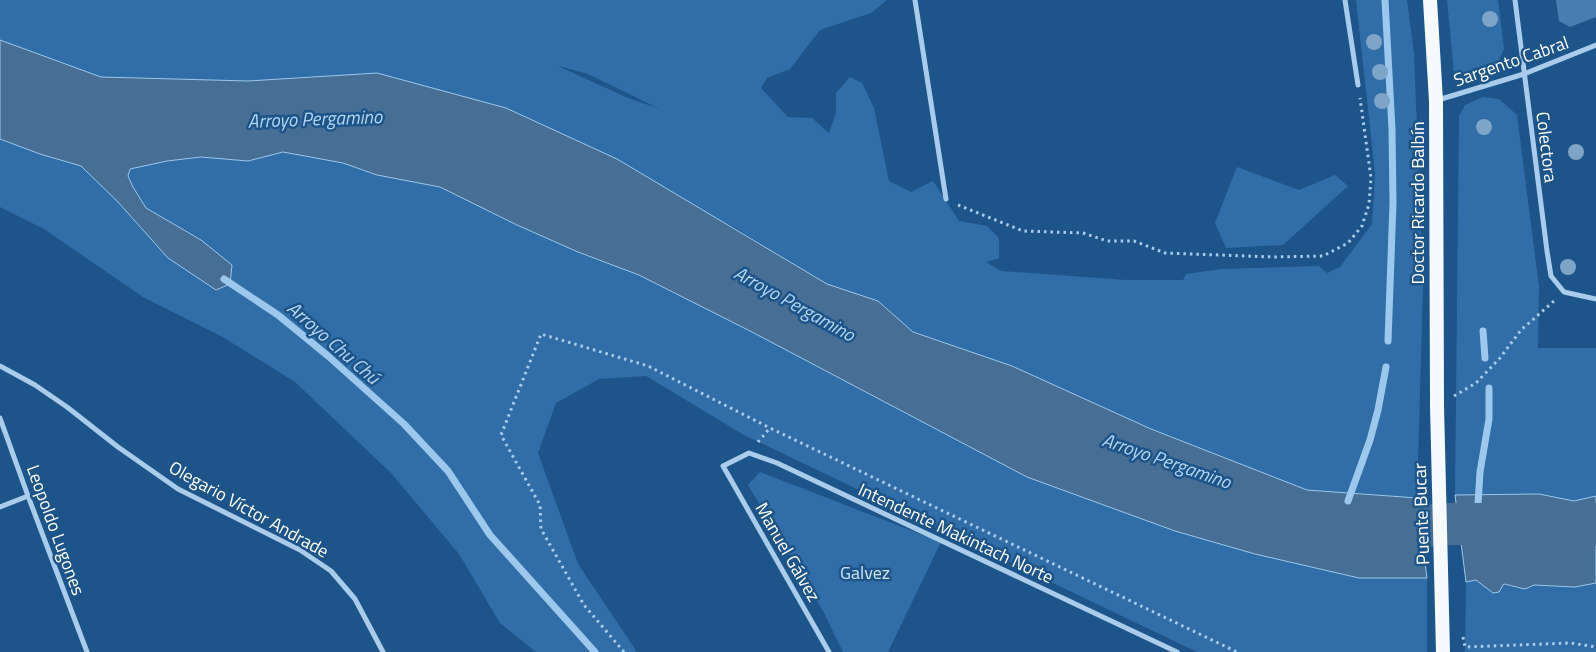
<svg xmlns="http://www.w3.org/2000/svg" width="1596" height="652" font-family="'Titillium Web',sans-serif">
<style>
.green{fill:#316ea7;fill-rule:evenodd}
.water{fill:#476e94;stroke:#9cc8ed}
.lines{fill:none;stroke-linecap:round;stroke-linejoin:round}
.stream{stroke:#9cc8ed;stroke-width:7}
.river{stroke:#476e94;stroke-width:42}
.building{fill:#467eb2}
.path{stroke:#a9ccec;stroke-width:3;stroke-dasharray:2.5 4;stroke-linecap:butt}
.minor{stroke:#a9ccec;stroke-width:5}
.trunk{stroke:#f6faff;stroke-width:14}
.tree{fill:#7ea4c7}
.labels{text-anchor:middle;dominant-baseline:central;stroke-width:5;stroke-linejoin:round;paint-order:stroke}
.street-label{font-size:18px;fill:#fff;stroke:#1d558a}
.park-label{font-size:18px;fill:#cee4f9;stroke:#1d558a}
.water-label{font-size:19px;font-style:italic;fill:#b4d5f3;stroke:#1d558a}
</style>
<rect width="100%" height="100%" fill="#1d558a"/>
<g class="green">
<path d="M0,0H887L871,13L820,30L790,69L767,78L761,88L788,117L812,118L829,133L836,113V93L850,77L862,83L874,108L889,181L911,192L933,181L959,221L987,226L999,238V258L986,262L1001,271L1126,280H1183L1186,274L1221,269L1319,266L1327,273L1340,267L1372,224L1375,173L1356,0H1407L1414,54L1423,285L1417,498L1307,490L1151,429L1012,366L913,332L878,301L827,284L728,224L377,73L248,81L101,77L0,40ZM558,66L588,74L660,109L628,98Z"/>
<polygon points="1447,0 1498,0 1504,49 1495,69 1463,82 1454,73"/>
<polygon points="1483,97 1499,99 1517,115 1539,287 1538,348 1596,348 1596,496 1595,497 1574,501 1539,494 1455,495 1459,116 1465,105"/>
<polygon points="0,139 40,154 81,166 118,202 201,240 146,208 133,187 128,176 130,169 167,161 201,157 248,161 283,152 343,163 377,175 440,187 517,225 578,252 639,275 752,332 1027,477 1175,531 1255,554 1359,578 1427,578 1427,652 1197,652 744,435 646,376 599,379 556,403 538,453 578,564 637,652 536,652 500,623 459,554 391,473 295,382 221,336 143,297 44,229 0,207"/>
<polygon points="1237,167 1299,190 1335,175 1348,186 1283,245 1226,248 1215,223"/>
<polygon points="760,472 941,542 888,652 843,652 823,611 748,485"/>
<polygon points="1476,580 1525,589 1534,585 1575,587 1596,583 1596,652 1465,652 1466,582"/>
</g>
<g class="water">
<polygon points="0,40 101,77 248,81 377,73 506,108 617,159 827,284 878,301 913,332 1012,366 1151,429 1307,490 1417,498 1427,578 1359,578 1255,554 1175,531 1027,477 752,332 639,275 578,252 517,225 440,187 377,175 343,163 283,152 248,161 201,157 167,161 130,169 128,176 133,187 146,208 201,240 232,265 230,284 216,290 168,258 118,202 81,166 40,154 0,139"/>
<polygon points="1539,494 1574,501 1596,496 1596,583 1575,587 1534,585 1525,589 1504,584 1503,585 1499,592 1493,593 1476,580 1466,582 1455,495"/>
</g>
<g class="lines">
<g class="stream">
<polyline points="1385,0 1392,129 1393,203 1388,341"/>
<polyline points="224,279 278,315 328,356 404,424 448,471 490,535 595,652"/>
<polyline points="1483,331 1485,358"/>
<polyline points="1348,501 1370,440 1378,410 1386,367"/>
<polyline points="1478,504 1480,472 1489,419 1489,388"/>
</g>
<polyline class="river" points="1363,522 1396,531 1440,524 1596,524"/>
</g>
<polygon class="building" points="1556,0 1596,0 1596,17 1570,27 1559,21"/>
<g class="lines">
<g class="path">
<polyline points="958,205 1023,231 1083,233 1107,241 1134,241 1165,253 1274,257 1323,256 1348,243 1362,226 1369,204 1371,178 1360,98"/>
<polyline points="1454,396 1476,383 1500,358 1521,330 1554,301"/>
<polyline points="758,442 770,428 1237,652"/>
<polyline points="1463,637 1465,647 1571,643 1596,647"/>
<polyline points="624,652 584,605 541,529 540,505 501,435 541,334 648,366 770,428"/>
</g>
<g class="minor">
<polyline points="915,0 946,199"/>
<polyline points="1345,0 1358,85"/>
<polyline points="1515,0 1547,251 1551,276 1564,292 1596,299"/>
<polyline points="1438,100 1524,74 1596,45"/>
<polyline points="0,366 35,385 67,407 118,447 178,489 300,550 331,571 355,599 383,652"/>
<polyline points="0,418 28,496 87,652"/>
<polyline points="0,507 28,496"/>
<polyline points="829,652 723,466 749,453 777,463 1177,652"/>
</g>
<polyline class="trunk" points="1430,0 1436,101 1437,406 1443,652"/>
</g>
<g class="tree">
<circle cx="1490" cy="19" r="8"/>
<circle cx="1374" cy="42" r="8"/>
<circle cx="1380" cy="72" r="8"/>
<circle cx="1382" cy="101" r="8"/>
<circle cx="1484" cy="127" r="8"/>
<circle cx="1576" cy="152" r="8"/>
<circle cx="1568" cy="267" r="8"/>
</g>
<g class="labels">
<g class="street-label">
<text transform="translate(1511 61) rotate(-19)">Sargento Cabral</text>
<text transform="translate(1547 147) rotate(83)">Colectora</text>
<text transform="translate(1417 203) rotate(-90)">Doctor Ricardo Balbín</text>
<text transform="translate(249 509) rotate(29)">Olegario Víctor Andrade</text>
<text transform="translate(1421 514) rotate(-92)">Puente Bucar</text>
<text transform="translate(56 530) rotate(70)">Leopoldo Lugones</text>
<text transform="translate(956 533) rotate(25)">Intendente Makintach Norte</text>
<text transform="translate(788 552) rotate(60)">Manuel Gálvez</text>
</g>
<g class="park-label">
<text x="865" y="572">Galvez</text>
</g>
<g class="water-label">
<text transform="translate(315 118) rotate(-2)">Arroyo Pergamino</text>
<text transform="translate(795 303) rotate(29)">Arroyo Pergamino</text>
<text transform="translate(334 342) rotate(41)">Arroyo Chu Chú</text>
<text transform="translate(1167 460) rotate(19)">Arroyo Pergamino</text>
</g>
</g>
</svg>
